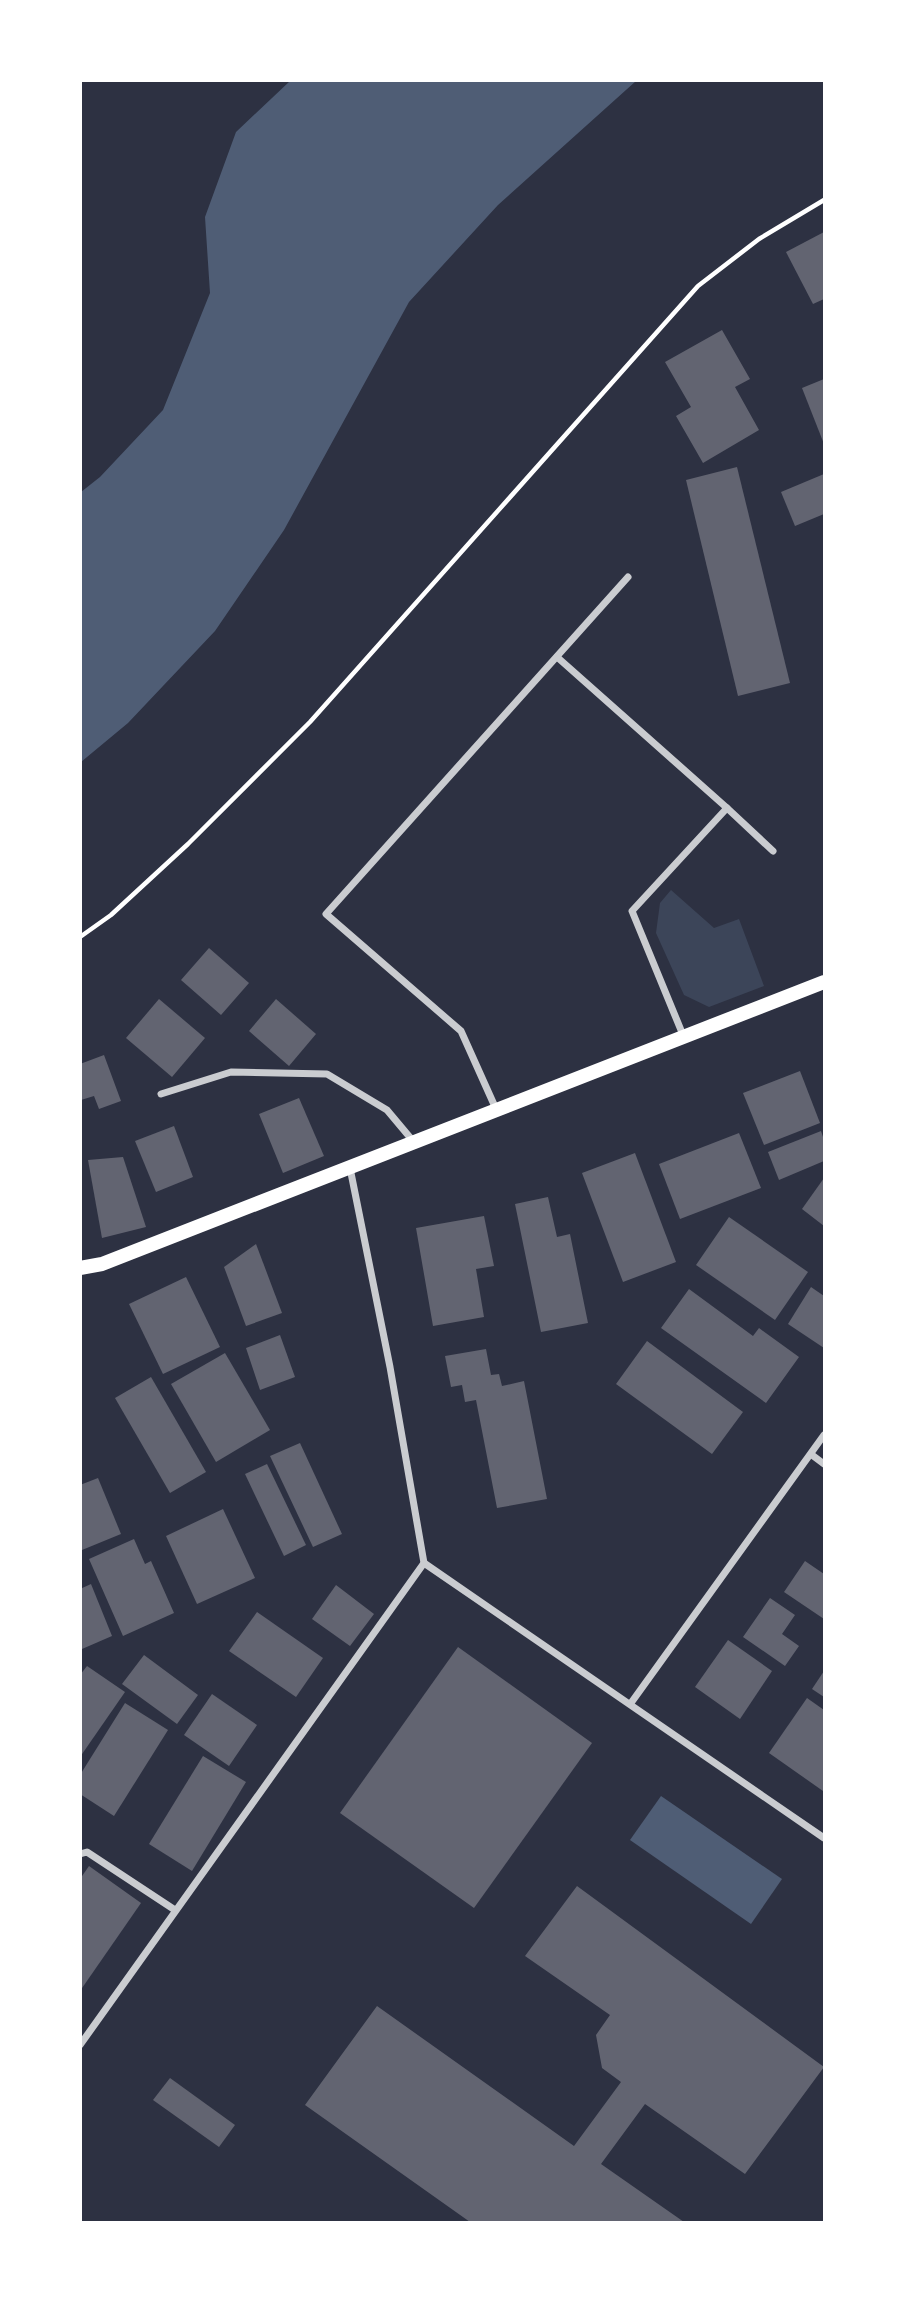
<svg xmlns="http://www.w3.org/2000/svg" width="905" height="2303" font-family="'Nunito Sans',sans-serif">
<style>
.green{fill:#3c4559}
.water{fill:#4f5d75}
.building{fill:#626471}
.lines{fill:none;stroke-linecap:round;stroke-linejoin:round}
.path{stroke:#fff;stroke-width:4.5}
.minor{stroke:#caccd0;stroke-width:7}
.secondary{stroke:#fff;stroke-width:14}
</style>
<rect width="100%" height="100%" fill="#2d3142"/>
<polygon class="green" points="671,890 714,928 739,919 764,986 709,1007 684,995 656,933 660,903"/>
<g class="water">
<polygon points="290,81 636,81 498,205 409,302 284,530 215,631 128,723 81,762 81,492 100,477 163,410 210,293 205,217 236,132"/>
<polygon points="661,1796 782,1879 751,1924 630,1840"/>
</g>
<g class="building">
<polygon points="824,232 824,299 813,304 786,252"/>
<polygon points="722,330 750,379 735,387 759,430 703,463 676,416 691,407 665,362"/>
<polygon points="824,379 824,444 802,388"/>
<polygon points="737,467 790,683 738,696 686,480"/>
<polygon points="824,474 824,514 795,526 781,492"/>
<polygon points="209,948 249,983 221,1015 181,980"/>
<polygon points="159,999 205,1038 172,1077 126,1038"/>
<polygon points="276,999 316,1034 289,1066 249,1031"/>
<polygon points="104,1055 121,1101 99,1109 94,1096 81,1100 80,1064"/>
<polygon points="800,1071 820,1123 764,1145 743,1093"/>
<polygon points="299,1098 324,1156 283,1173 259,1114"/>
<polygon points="174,1126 193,1177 156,1192 135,1141"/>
<polygon points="821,1131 824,1140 824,1161 779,1180 768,1152"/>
<polygon points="739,1133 761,1188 680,1219 659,1164"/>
<polygon points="635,1153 676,1262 623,1282 582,1173"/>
<polygon points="123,1157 146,1227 102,1238 88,1160"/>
<polygon points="824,1178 824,1226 802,1209"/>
<polygon points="548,1197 557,1237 570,1234 588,1323 541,1332 515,1204"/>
<polygon points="484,1216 494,1266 476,1269 484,1317 433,1326 416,1228"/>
<polygon points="729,1217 808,1272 775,1320 696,1265"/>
<polygon points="256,1244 282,1313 246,1326 224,1267"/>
<polygon points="186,1277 220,1347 163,1374 129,1304"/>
<polygon points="811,1287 824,1296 824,1348 788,1324"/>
<polygon points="689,1289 753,1336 759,1328 799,1357 766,1403 661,1328"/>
<polygon points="280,1335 295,1377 260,1390 246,1348"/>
<polygon points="647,1341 743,1412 712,1454 616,1384"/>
<polygon points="486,1349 491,1375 499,1374 502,1386 524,1381 547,1499 497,1508 476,1400 465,1402 462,1385 451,1387 445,1356"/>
<polygon points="225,1353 270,1430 216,1462 171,1384"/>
<polygon points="151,1377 206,1472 170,1493 115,1398"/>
<polygon points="300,1443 342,1534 313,1547 270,1456"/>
<polygon points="267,1464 306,1545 284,1556 245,1474"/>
<polygon points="98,1478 121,1534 82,1550 80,1485"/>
<polygon points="223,1509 255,1578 197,1604 166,1536"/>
<polygon points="134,1539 145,1564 151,1561 174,1613 123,1636 89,1559"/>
<polygon points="805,1561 824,1574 824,1619 784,1592"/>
<polygon points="91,1584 112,1636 82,1649 80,1589"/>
<polygon points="336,1585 374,1614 350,1646 312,1619"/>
<polygon points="770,1598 795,1615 782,1634 799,1646 785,1666 743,1637"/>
<polygon points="257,1612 323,1658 296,1697 229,1651"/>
<polygon points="728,1640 772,1671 740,1719 695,1687"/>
<polygon points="458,1647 592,1743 474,1908 340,1813"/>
<polygon points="144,1655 198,1695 177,1724 122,1684"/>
<polygon points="87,1666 125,1692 80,1757 80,1675"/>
<polygon points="824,1671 824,1697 812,1689"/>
<polygon points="212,1694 257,1725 229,1766 184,1735"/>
<polygon points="807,1698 824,1710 823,1791 769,1753"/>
<polygon points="125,1703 168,1730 114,1816 80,1794 80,1775"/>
<polygon points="203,1756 246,1782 192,1871 149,1844"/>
<polygon points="89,1866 141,1903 80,1991 80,1879"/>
<polygon points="577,1886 824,2067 745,2174 645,2104 601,2164 684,2222 470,2222 305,2105 377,2006 574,2146 621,2082 602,2068 596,2035 610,2015 525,1956"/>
<polygon points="170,2078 235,2125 219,2147 153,2100"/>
</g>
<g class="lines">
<polyline class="path" points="80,937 111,915 188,844 310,722 698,286 759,239 824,200"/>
<g class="minor">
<polyline points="557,657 727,808 632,911 683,1035"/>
<polyline points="727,808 773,851"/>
<polyline points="161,1094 231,1072 327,1074 387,1110 413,1141"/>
<polyline points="496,1109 461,1031 326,914 628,577"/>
<polyline points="812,1455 824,1464"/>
<polyline points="424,1563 824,1838"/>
<polyline points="631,1703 824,1435"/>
<polyline points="80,1854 87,1852 175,1910"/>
<polyline points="80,2045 424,1563 390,1367 350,1168"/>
</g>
<polyline class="secondary" points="80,1268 102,1264 824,982"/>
</g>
<rect width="905" height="2303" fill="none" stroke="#ffffff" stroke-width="164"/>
</svg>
